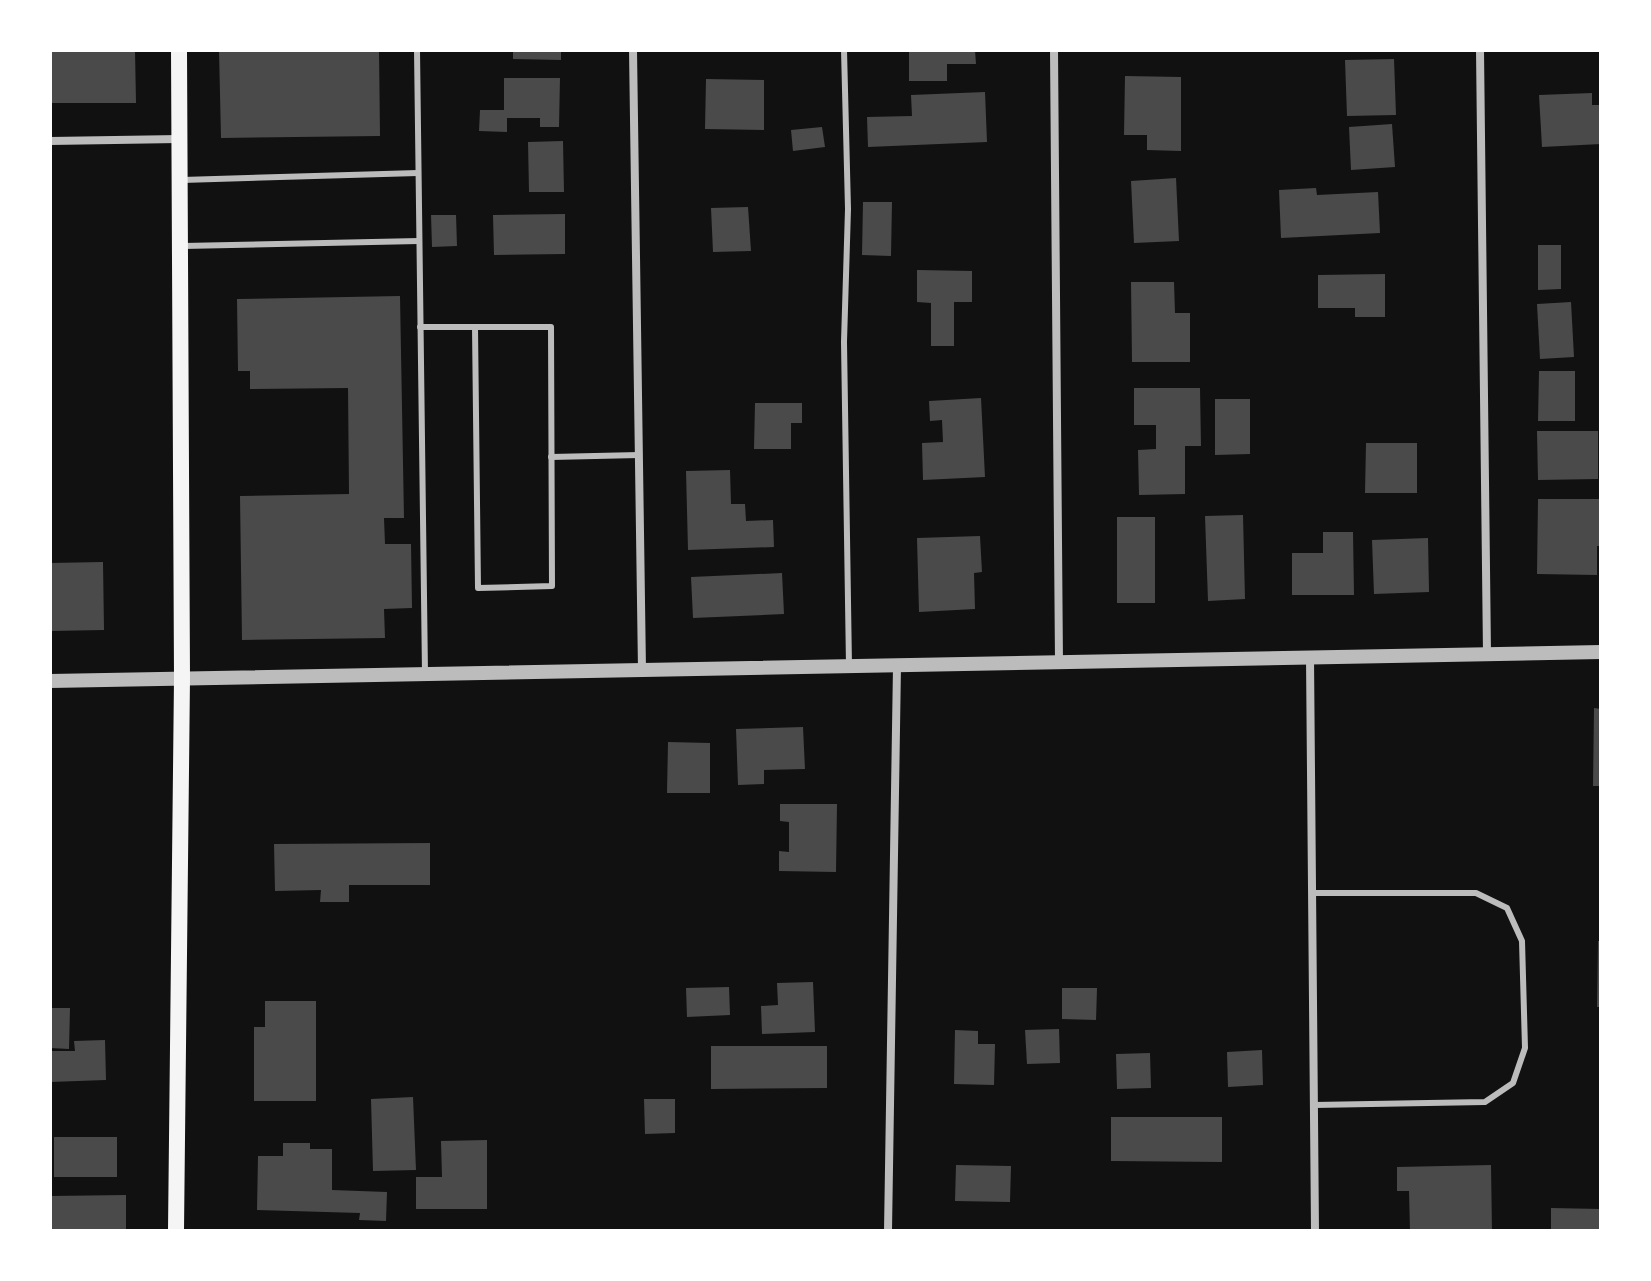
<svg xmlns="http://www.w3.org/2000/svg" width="1651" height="1281" font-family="'Source Serif 4',serif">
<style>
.building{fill:#4a4a4a}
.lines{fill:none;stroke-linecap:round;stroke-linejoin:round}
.service{stroke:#bcbcbc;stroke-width:6}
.minor{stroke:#bcbcbc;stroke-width:8}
.tertiary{stroke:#bcbcbc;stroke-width:14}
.secondary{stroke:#f5f5f5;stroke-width:16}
</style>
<rect width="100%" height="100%" fill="#111"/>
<g class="building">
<polygon points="50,50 135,50 136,103 50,103"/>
<polygon points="219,50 379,50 380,136 221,138"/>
<polygon points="513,50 561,50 561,60 513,59"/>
<polygon points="909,50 975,50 976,64 947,64 947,81 909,81"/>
<polygon points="1394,59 1396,115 1347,116 1345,60"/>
<polygon points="1125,76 1181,77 1181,151 1147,150 1147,135 1124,135"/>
<polygon points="504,78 560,78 559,127 540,127 540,118 507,118 507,132 479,131 480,110 504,110"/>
<polygon points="706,79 764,80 764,130 705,129"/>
<polygon points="985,92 987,142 868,147 867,117 912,116 911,95"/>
<polygon points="1592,93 1592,105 1601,105 1601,144 1542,147 1539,95"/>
<polygon points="1392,124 1395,167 1351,170 1349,127"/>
<polygon points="822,127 825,147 793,151 791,130"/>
<polygon points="563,141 564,192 529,192 528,142"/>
<polygon points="1176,178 1179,241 1134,243 1131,181"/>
<polygon points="1316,188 1317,195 1378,192 1380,233 1281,238 1279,190"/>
<polygon points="863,202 892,202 891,256 862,255"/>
<polygon points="748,207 751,251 713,252 711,208"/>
<polygon points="565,214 565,254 494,255 493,215"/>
<polygon points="431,215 456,215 457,246 432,247"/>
<polygon points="1538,245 1561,245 1561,289 1538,290"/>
<polygon points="917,270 972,271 972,302 954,302 954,346 931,346 931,303 917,302"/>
<polygon points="1385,274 1385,317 1355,317 1355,308 1318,308 1318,275"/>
<polygon points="1131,282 1174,282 1175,313 1190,313 1190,362 1132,362"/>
<polygon points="400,296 404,518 384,518 385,544 411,544 412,608 384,609 385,638 242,640 240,496 349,494 348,388 250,389 250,371 238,371 237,299"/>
<polygon points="1571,302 1574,357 1540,359 1537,304"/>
<polygon points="1539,371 1575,371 1575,421 1538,421"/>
<polygon points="1134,388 1200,388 1201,446 1185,446 1185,494 1139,495 1138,450 1156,449 1156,425 1134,425"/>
<polygon points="981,398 985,477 923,480 922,443 943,442 942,420 930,421 929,401"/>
<polygon points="1215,399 1250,399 1250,454 1215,455"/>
<polygon points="755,403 802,403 802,423 791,423 791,449 754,449"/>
<polygon points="1537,431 1598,431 1598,479 1538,480"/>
<polygon points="1366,443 1417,443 1417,493 1365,493"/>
<polygon points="730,470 731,504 745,504 746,521 773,520 774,547 688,550 686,471"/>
<polygon points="1538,499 1601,499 1601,546 1597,546 1597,575 1537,574"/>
<polygon points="1243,515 1245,599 1208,601 1205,516"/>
<rect x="1117" y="517" width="38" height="86"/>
<polygon points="1323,532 1353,532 1354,595 1292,595 1292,553 1323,553"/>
<polygon points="980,536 982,572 974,573 975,609 919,612 917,538"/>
<polygon points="1428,538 1429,592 1374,594 1372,540"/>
<polygon points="103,562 104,630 50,631 50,563"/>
<polygon points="782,573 784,614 693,618 691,577"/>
<polygon points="1594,708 1601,709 1601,786 1593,786"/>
<polygon points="803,727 805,769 764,770 764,784 738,785 736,729"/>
<polygon points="668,742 710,743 710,793 667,793"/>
<polygon points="780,804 837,804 836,872 779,871 779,851 789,852 789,822 780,821"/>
<polygon points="430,843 430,885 349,885 349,902 320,902 321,890 275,891 274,844"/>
<polygon points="1598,941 1601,941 1601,1007 1597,1007"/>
<polygon points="813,982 815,1032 762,1034 761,1006 778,1005 777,983"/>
<polygon points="729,987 730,1015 687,1017 686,988"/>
<polygon points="1062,988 1097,988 1096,1020 1062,1019"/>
<polygon points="265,1001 316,1001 316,1101 254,1101 254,1027 265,1027"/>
<polygon points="50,1008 70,1008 69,1049 50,1048"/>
<polygon points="1059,1029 1060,1063 1027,1064 1025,1030"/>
<polygon points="955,1030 978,1031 978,1044 995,1044 994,1085 954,1084"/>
<polygon points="105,1040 106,1080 50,1082 50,1051 75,1051 74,1041"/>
<polygon points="711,1046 827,1046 827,1088 711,1089"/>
<polygon points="1262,1050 1263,1085 1228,1087 1227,1052"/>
<polygon points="1150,1053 1151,1088 1117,1089 1116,1054"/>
<polygon points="413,1097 416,1170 373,1171 371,1099"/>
<polygon points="644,1099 675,1099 675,1133 645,1134"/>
<polygon points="1111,1117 1222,1117 1222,1162 1111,1161"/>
<rect x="54" y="1137" width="63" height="40"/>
<polygon points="487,1140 487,1209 416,1209 416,1177 442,1177 441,1141"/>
<polygon points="283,1143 310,1143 310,1149 332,1149 332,1190 387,1192 386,1221 359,1220 360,1213 257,1210 258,1156 283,1156"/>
<polygon points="956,1165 1011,1166 1010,1202 955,1201"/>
<polygon points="1491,1165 1492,1231 1410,1231 1409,1191 1397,1191 1397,1167"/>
<polygon points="126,1195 126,1231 50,1231 50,1196"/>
<polygon points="1551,1208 1601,1209 1601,1231 1551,1231"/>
</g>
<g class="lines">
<g class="service">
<polyline points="417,50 425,674"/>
<polyline points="844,50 848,209 844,342 849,666"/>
<polyline points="182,180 418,173"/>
<polyline points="183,246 419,241"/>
<polyline points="420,327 551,327 552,586 478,588 475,327"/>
<polyline points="551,457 639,455"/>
<polyline points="1312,893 1476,893 1507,908 1522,941 1525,1048 1513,1083 1485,1102 1314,1105"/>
</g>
<g class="minor">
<polyline points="633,50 642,670"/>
<polyline points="1054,50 1059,663"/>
<polyline points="1480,50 1487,654"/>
<polyline points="50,141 179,139"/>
<polyline points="1310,657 1315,1231"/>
<polyline points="888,1231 897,666"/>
</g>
<polyline class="tertiary" points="50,681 1601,652"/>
<polyline class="secondary" points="176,1231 182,678 179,50"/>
</g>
<rect width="1651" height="1281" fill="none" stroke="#ffffff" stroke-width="104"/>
</svg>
